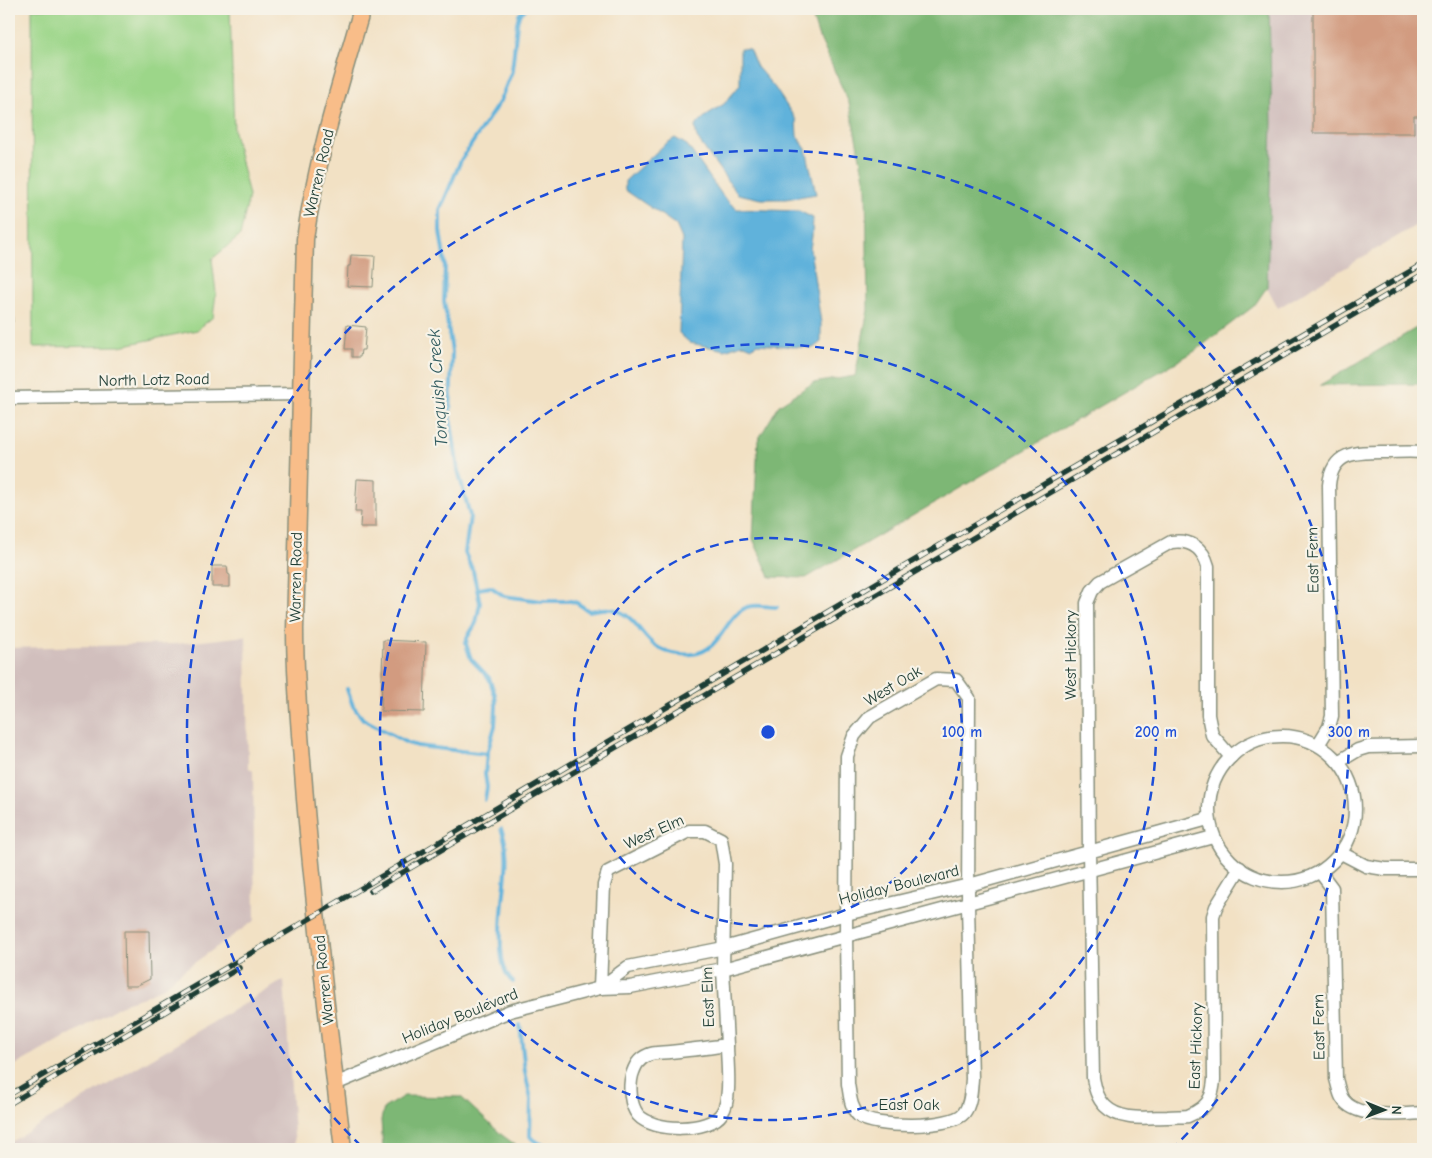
<svg xmlns="http://www.w3.org/2000/svg" width="1432" height="1158" font-family="'Comic Neue',sans-serif">
<style>
.industrial{fill:#d1bfbd}
.green{fill:#9cd689;stroke:#5e8a5e}
.forest{fill:#7db775;stroke:#4e7a54}
.water{fill:#60b2db;stroke:#407888}
.lines{fill:none;stroke-linecap:round;stroke-linejoin:round}
.stream{stroke:#60b2db;stroke-width:4}
.building{fill:#d29b80}
.minor-casing{stroke:#888f7c;stroke-width:15}
.major-casing{stroke:#888f7c;stroke-width:19}
.minor{stroke:#fff;stroke-width:12}
.major{stroke:#f8bd89;stroke-width:16}
.rail-casing{stroke:#1f3d34;stroke-width:5.5}
.rail{stroke:#f7f3e8;stroke-width:4;stroke-dasharray:11;stroke-linecap:butt}
.ring{fill:none;stroke:#1d4ed8;stroke-width:2.5;stroke-dasharray:9 6}
.labels{text-anchor:middle;dominant-baseline:central;stroke-width:4.5;stroke-linejoin:round;paint-order:stroke}
.street-label{font-size:16px;fill:#1f3d34;stroke:#f7f3e8}
.water-label{font-size:18px;font-style:italic;fill:#2f5a5e;stroke:#f7f3e8}
.centre{fill:#1d4ed8;stroke:#f7f3e8;stroke-width:2.5}
.ring-label{font-size:15px;text-anchor:middle;font-weight:bold;fill:#1d4ed8;stroke:#f7f3e8;stroke-width:4.5;stroke-linejoin:round;paint-order:stroke}
</style>
<rect width="100%" height="100%" fill="#f7f3e8"/>
<filter id="ink" filterUnits="userSpaceOnUse"><feTurbulence type="fractalNoise" baseFrequency=".02" numOctaves="2"/><feDisplacementMap in="SourceGraphic" scale="10" xChannelSelector="R" yChannelSelector="G"/><feConvolveMatrix kernelMatrix="1 2 1 2 8 2 1 2 1" color-interpolation-filters="sRGB"/></filter>
<filter id="wash" filterUnits="userSpaceOnUse"><feTurbulence type="fractalNoise" baseFrequency=".0096" numOctaves="4" result="noise"/><feDisplacementMap in="SourceGraphic" scale="20" xChannelSelector="R" yChannelSelector="G"/><feGaussianBlur stdDeviation="1.12" result="paint"/><feColorMatrix in="noise" values="0 0 0 0 0 0 0 0 0 0 0 0 0 0 0 0 0 1.4 0 .05"/><feComposite in="paint" operator="in"/></filter>
<g filter="url(#wash)">
<rect width="100%" height="100%" fill="#f2e1c4"/>
<g class="industrial">
<polygon points="1269,9 1423,9 1423,221 1278,308 1267,287 1272,124"/>
<polygon points="246,636 248,767 253,771 255,920 177,975 165,986 144,997 127,1002 9,1069 9,648 176,644"/>
<polygon points="284,980 295,1149 9,1149 9,1143"/>
</g>
<polygon class="green" points="32,9 230,9 234,132 249,196 240,236 212,259 216,293 213,317 197,330 120,346 33,347"/>
<g class="forest">
<polygon points="810,9 1269,9 1272,123 1267,287 1254,306 1195,351 806,578 770,577 753,539 758,440 779,405 813,383 855,376 868,310 866,188 849,103 817,32"/>
<polygon points="1423,324 1423,384 1320,385"/>
<polygon points="404,1096 461,1097 502,1135 521,1149 383,1149 381,1120 384,1108"/>
</g>
<g class="water">
<polygon points="740,48 749,49 757,67 775,88 796,120 797,136 806,149 816,194 786,199 761,199 738,194 727,180 697,138 695,126 708,114 724,104 740,85"/>
<polygon points="675,138 687,145 725,199 737,209 799,211 813,218 812,236 810,249 821,323 821,342 813,348 756,344 752,348 742,344 725,350 690,343 679,333 682,239 676,225 625,190 625,181 664,145"/>
</g>
<g class="lines">
<g class="stream">
<path d="M478,589L491,587L504,596L541,601H571L577,603L589,611C597,610 607,607 615,610C644,619 640,650 679,654C723,659 720,619 747,607C756,604 768,607 777,607"/>
<polyline points="347,689 353,706 363,719 407,743 418,746 487,754"/>
<polyline points="485,800 487,787 485,774 487,754 495,726 496,706 495,695 489,678 471,659 466,644 467,638 476,623 480,603 473,571 465,553 470,516 458,470 450,416 452,352 444,301 445,264 440,231 440,210 461,160 500,101 512,71 517,23 519,15 525,9"/>
<path d="M501,829C507,842 507,858 506,871C505,896 491,965 513,982"/>
<path d="M520,1025L525,1072L531,1099L530,1136C534,1144 543,1142 548,1149"/>
</g>
</g>
<g id="blocks">
<g class="building">
<polygon points="1313,9 1423,9 1423,116 1414,116 1414,133 1313,133"/>
<polygon points="351,255 375,256 373,287 347,286 348,266 350,266"/>
<polygon points="9,309 12,309 13,322 9,322"/>
<polygon points="347,325 366,327 364,350 361,350 360,357 352,357 352,349 345,349"/>
<polygon points="357,479 376,480 376,527 360,527 361,512 355,512"/>
<polygon points="212,566 227,566 228,574 230,575 230,587 212,587"/>
<polygon points="383,640 426,642 424,712 381,711"/>
<rect x="1421" y="887" width="2" height="36"/>
<polygon points="124,931 149,931 150,979 136,986 125,986"/>
</g>
</g>
</g>
<g filter="url(#ink)">
<use href="#blocks" fill-opacity="0" stroke="#888f7c" stroke-width="1"/>
<g class="lines">
<defs>
<g id="minor">
<polyline points="9,398 300,394"/>
<path d="M936,679L956,680L969,698L968,905L972,1079C971,1090 971,1104 964,1113C951,1129 874,1128 859,1116C850,1108 850,1094 848,1084L846,935L847,756L854,736L870,717Z"/>
<circle cx="1282" cy="809" r="73"/>
<path d="M1318,745L1329,727L1332,716L1329,485C1332,451 1357,452 1384,452C1397,452 1410,451 1423,452"/>
<path d="M1231,757L1212,735L1208,715V566C1203,548 1190,539 1171,542L1100,582L1092,591L1087,603L1089,851L1093,1078C1095,1088 1097,1098 1105,1106C1121,1122 1148,1117 1168,1117C1175,1116 1182,1117 1188,1116C1193,1114 1198,1111 1202,1108C1211,1101 1213,1091 1214,1080L1213,916L1216,907L1240,868"/>
<polyline points="1338,762 1358,750 1368,747 1423,746"/>
<polyline points="1341,853 1366,866 1385,869 1423,869"/>
<path d="M1320,872L1332,888L1336,1079C1338,1085 1339,1093 1342,1098C1355,1120 1401,1114 1423,1113"/>
<polyline points="600,988 628,967 724,948 846,914 969,885 1208,819"/>
<polyline points="600,988 604,885 608,872 689,831 705,831 721,839 725,864 723,969 727,1045"/>
<path d="M727,1045C727,1063 732,1098 722,1113C709,1133 653,1132 638,1115C630,1105 629,1087 632,1075C635,1066 638,1059 648,1055C654,1052 663,1053 670,1052C689,1050 708,1048 727,1045Z"/>
<polyline points="335,1084 510,1011 600,988 630,987 723,969 1213,837"/>
</g>
<path id="major" d="M343,1149C329,1033 315,916 305,799C301,743 295,686 295,629L305,239C316,161 340,85 362,9"/>
</defs>
<use href="#minor" class="minor-casing"/>
<use href="#major" class="major-casing"/>
<use href="#minor" class="minor"/>
<use href="#major" class="major"/>
<defs>
<g id="rail">
<polyline points="371,891 1423,274"/>
<polyline points="9,1095 316,915 991,515 1423,264"/>
<polyline points="9,1104 239,968"/>
</g>
</defs>
<use href="#rail" class="rail-casing"/>
<use href="#rail" class="rail"/>
</g>
</g>
<g class="ring">
<circle cx="768" cy="732" r="194"/>
<circle cx="768" cy="732" r="388"/>
<path d="M361 1146A581 581 0 1 1 1175 1146"/>
</g>
<g class="labels">
<g class="street-label">
<text transform="translate(319 173) rotate(-77)">Warren Road</text>
<text transform="translate(154 380) rotate(-1)">North Lotz Road</text>
<text transform="translate(1313 560) rotate(-91)">East Fern</text>
<text transform="translate(296 577) rotate(-89)">Warren Road</text>
<text transform="translate(1071 655) rotate(-90)">West Hickory</text>
<text transform="translate(893 686) rotate(-31)">West Oak</text>
<text transform="translate(654 832) rotate(-24)">West Elm</text>
<text transform="translate(899 885) rotate(-14)">Holiday Boulevard</text>
<text transform="translate(324 980) rotate(-96)">Warren Road</text>
<text transform="translate(708 997) rotate(-92)">East Elm</text>
<text transform="translate(460 1016) rotate(-22)">Holiday Boulevard</text>
<text transform="translate(1319 1027) rotate(-91)">East Fern</text>
<text transform="translate(1196 1046) rotate(-88)">East Hickory</text>
<text x="909" y="1105">East Oak</text>
</g>
<g class="water-label">
<text transform="translate(438 388) rotate(-94)">Tonquish Creek</text>
</g>
</g>
<circle cx="768" cy="732" r="8" class="centre"/>
<g class="ring-label">
<text x="962" y="737">100 m</text>
<text x="1156" y="737">200 m</text>
<text x="1349" y="737">300 m</text>
</g>
<rect width="1432" height="1158" fill="none" stroke="#f7f3e8" stroke-width="30"/>
<g transform="translate(1384 1110) rotate(91)" stroke="#f7f3e8" stroke-width="4" paint-order="stroke">
<path d="M0-4L9 19L0 12L-9 19Z" fill="#1f3d34"/>
<text y="-8" font-size="14" font-weight="bold" text-anchor="middle" fill="#1f3d34">N</text>
</g>
</svg>
